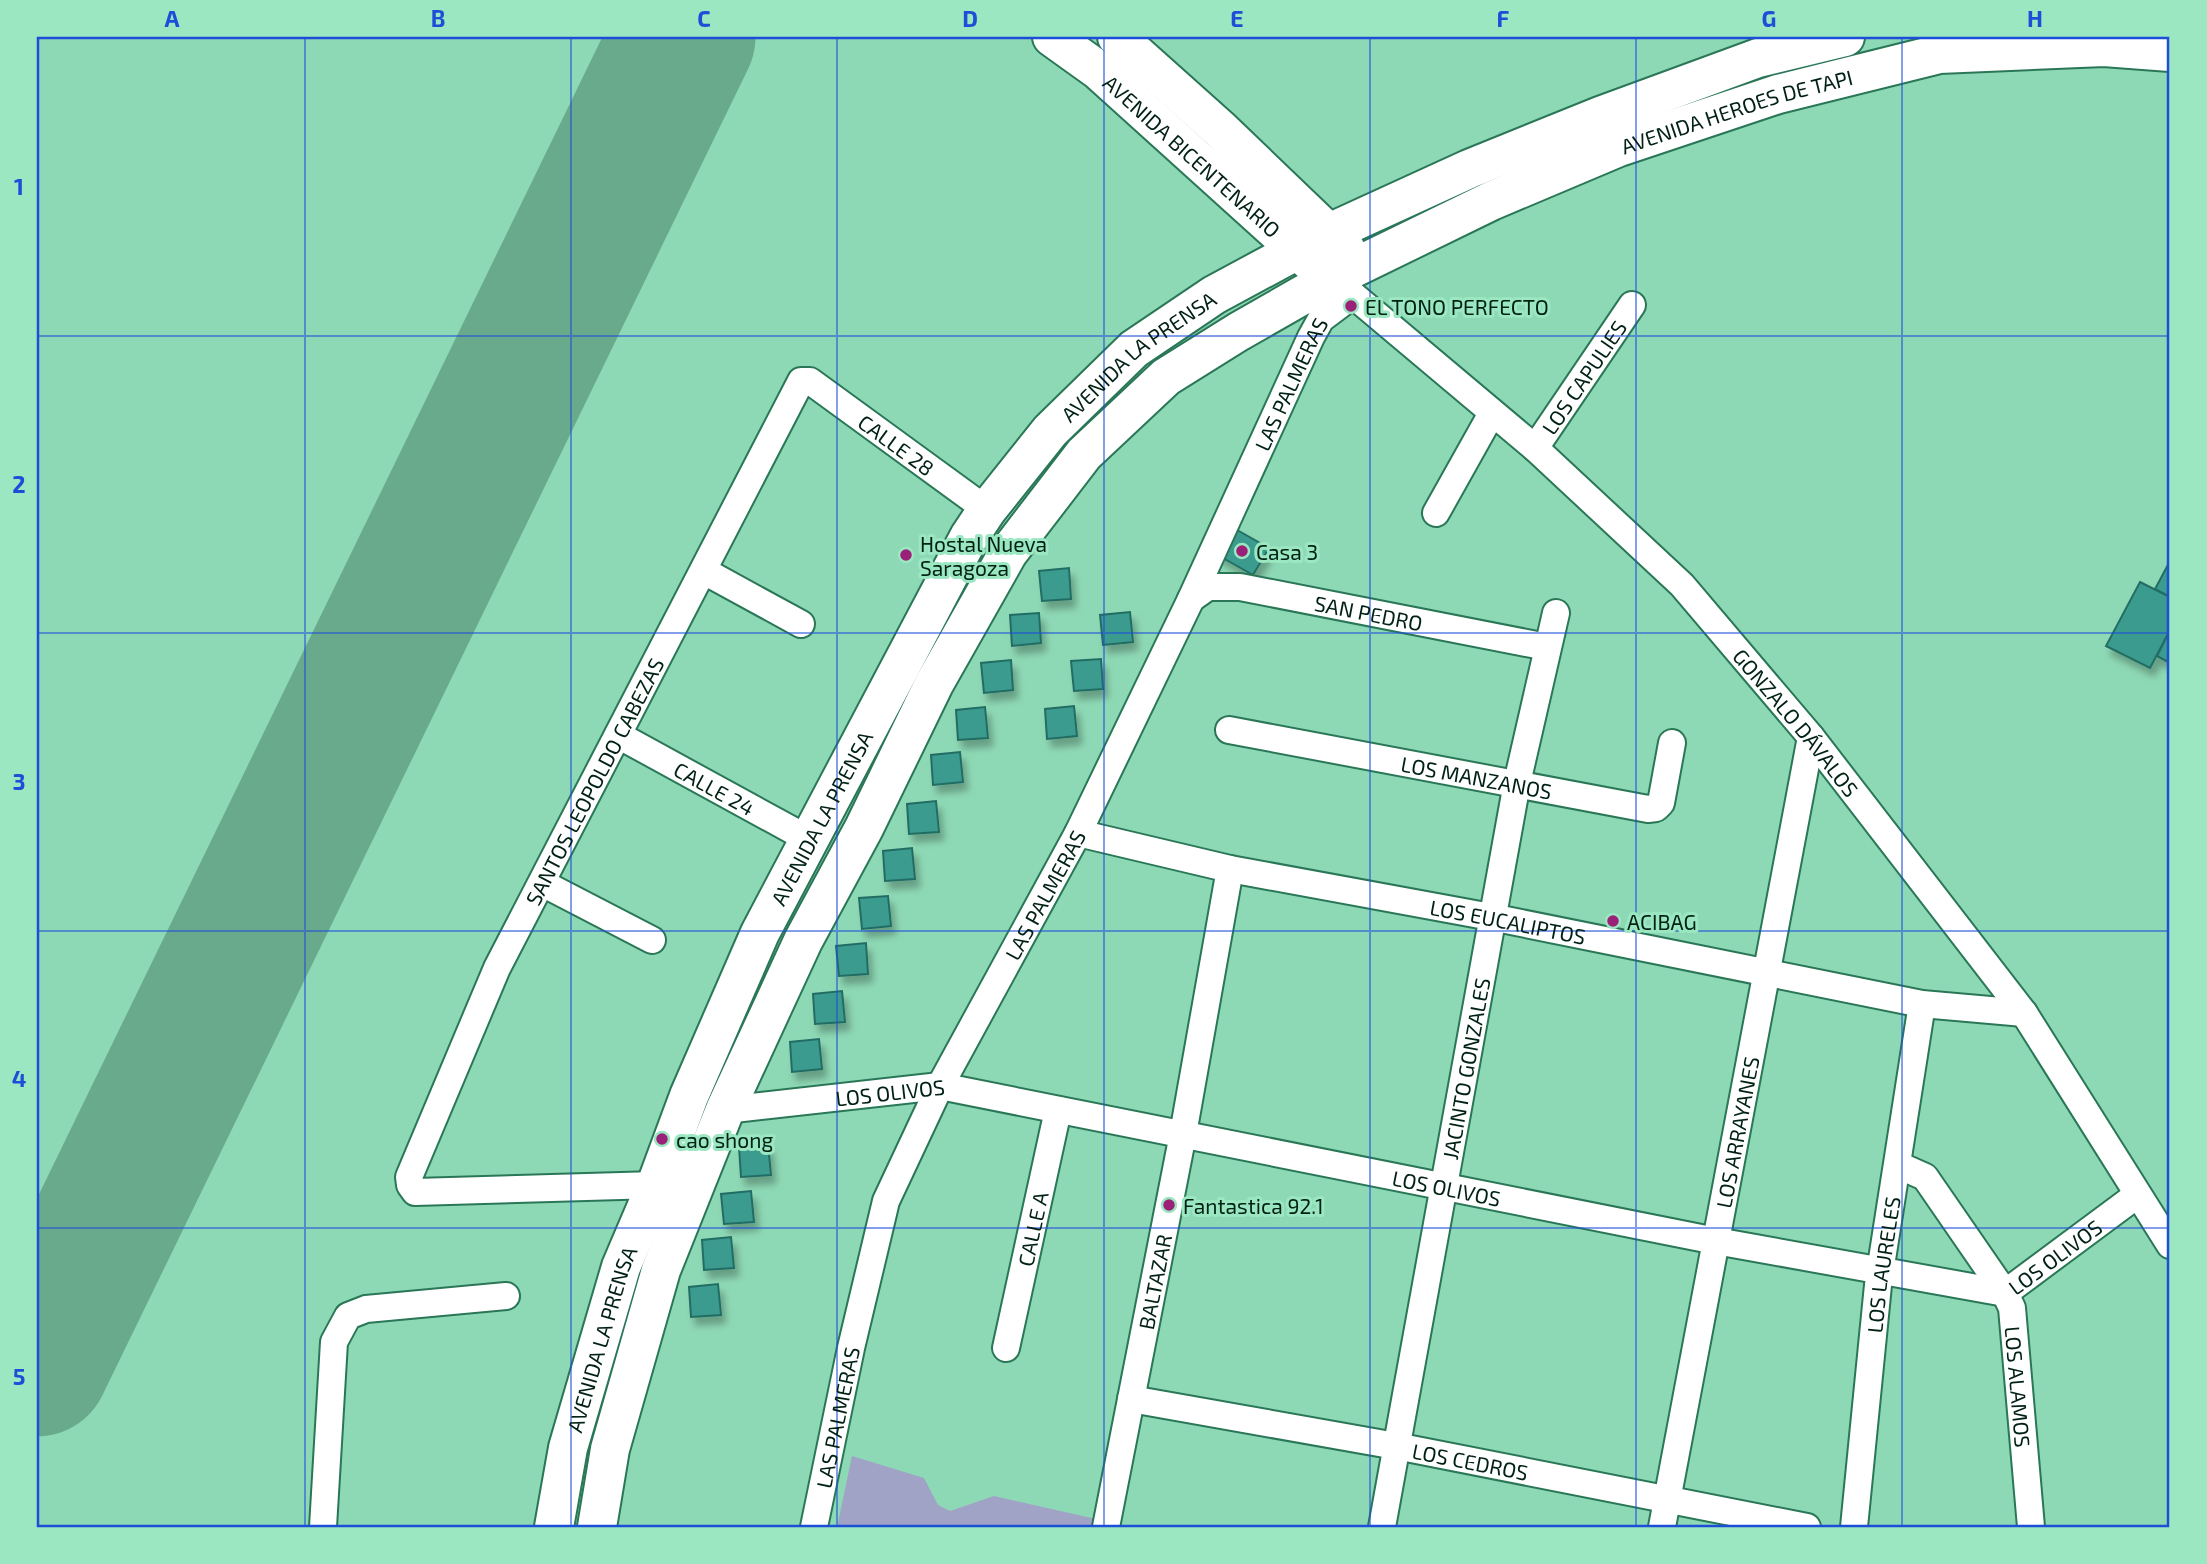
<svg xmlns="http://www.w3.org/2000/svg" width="2207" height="1564" font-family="'Exo 2',sans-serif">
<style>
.green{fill:#a1a3c6}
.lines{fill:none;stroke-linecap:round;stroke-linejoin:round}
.runway{stroke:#6aaa8c;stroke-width:145}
.building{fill:#3b9b8e;stroke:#246d63;stroke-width:2;filter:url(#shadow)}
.street-casing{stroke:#2a7757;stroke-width:30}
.primary-casing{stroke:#2a7757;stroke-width:42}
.street{stroke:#fff;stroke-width:26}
.primary{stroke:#fff;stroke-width:38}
.grid{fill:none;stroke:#1d4ed8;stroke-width:2;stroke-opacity:0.55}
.poi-dot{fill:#9b2078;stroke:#9ae7c1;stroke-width:2.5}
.labels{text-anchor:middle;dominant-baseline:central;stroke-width:6;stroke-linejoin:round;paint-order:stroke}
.street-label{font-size:21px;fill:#012114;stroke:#9ae7c1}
.poi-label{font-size:21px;fill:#012114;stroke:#9ae7c1;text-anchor:start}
.neatline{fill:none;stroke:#1d4ed8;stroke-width:2.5}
.grid-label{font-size:23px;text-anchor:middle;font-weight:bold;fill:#1d4ed8}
</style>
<defs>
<filter id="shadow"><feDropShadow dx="4.5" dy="8" stdDeviation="3.5" flood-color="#0004"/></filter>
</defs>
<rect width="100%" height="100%" fill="#8ed9b5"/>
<polygon class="green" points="852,1456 924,1478 938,1505 950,1511 994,1496 1096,1519 1094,1527 837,1527"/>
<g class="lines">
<polyline class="runway" points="37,1364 683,37"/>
</g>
<g class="building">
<polygon points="1230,526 1269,548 1253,575 1214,553"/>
<polygon points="2170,561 2170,597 2155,589"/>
<polygon points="1069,568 1071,599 1042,601 1039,571"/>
<polygon points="2140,582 2170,597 2170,630 2150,668 2106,646"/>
<polygon points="1130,612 1133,642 1103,645 1100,615"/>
<polygon points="1039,613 1041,643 1012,646 1010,615"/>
<polygon points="2170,630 2170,663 2157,656"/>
<polygon points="1101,659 1103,689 1074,691 1071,661"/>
<polygon points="1011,660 1013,690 984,693 981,663"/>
<polygon points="1074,706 1077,736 1047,739 1045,709"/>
<polygon points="985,707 988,738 958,740 956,710"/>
<polygon points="960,752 963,782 933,785 931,755"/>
<polygon points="936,801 939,832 909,834 907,804"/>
<polygon points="912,848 915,879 885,881 883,851"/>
<polygon points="888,896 891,926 862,929 859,898"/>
<polygon points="866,943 868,974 839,976 836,946"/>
<polygon points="842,991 845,1022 815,1024 813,994"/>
<polygon points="819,1039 822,1069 792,1072 790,1042"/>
<polygon points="768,1144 771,1175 741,1177 739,1147"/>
<polygon points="751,1191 754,1222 724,1224 721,1194"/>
<polygon points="731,1237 734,1268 704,1270 702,1240"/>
<polygon points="718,1284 721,1315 691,1317 689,1287"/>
</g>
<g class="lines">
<defs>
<g id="street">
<path id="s1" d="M1339,286L1353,295L1535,448L1682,585L1811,737L2024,1013L2170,1245"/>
<path id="s2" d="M1535,448L1632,305"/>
<polyline points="1436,513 1492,413"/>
<polyline points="704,571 801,624"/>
<path id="s3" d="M1191,599L1208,587H1240L1547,647"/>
<path id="s4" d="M1229,730L1648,809L1656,808L1661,803L1672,743"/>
<path id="s5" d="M618,735L810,840"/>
<path id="s6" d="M1078,833L1230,869L1491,917L1922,1004L2024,1013"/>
<polyline points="542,883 652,940"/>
<path id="s7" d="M725,1110L940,1086L1716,1241L2005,1293L2137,1195"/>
<path id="s8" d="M1898,1165L1925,1177L2005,1293L2012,1308L2031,1527"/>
<path id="s9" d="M656,1185L415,1192L410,1185L409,1177L497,968L801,381H810L987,510"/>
<path id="s10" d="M1006,1348L1058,1110"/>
<path id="s11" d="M1131,1399L1396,1446L1807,1527"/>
<polyline points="323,1527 334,1342 348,1316 366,1309 506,1296"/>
<path id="s12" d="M814,1527L851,1348L886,1201L940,1086L1078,833L1191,599L1311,337L1321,319L1353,295"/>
<path id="s13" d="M1106,1527L1183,1134L1230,869"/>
<path id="s14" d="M1382,1527L1517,783L1556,613"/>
<path id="s15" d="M1662,1527L1811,737"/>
<path id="s16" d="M1854,1527L1878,1285L1922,1004"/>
</g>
<g id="primary">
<path id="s17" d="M1052,37L1098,70L1315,266"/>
<polyline points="1117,37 1221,130 1346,250"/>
<path id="s18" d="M554,1527L568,1448L621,1267L656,1185L689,1096L760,933L969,537L987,510L1050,431L1134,349L1214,295L1329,233L1469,169L1600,116L1758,58L1845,37"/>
<path id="s19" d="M597,1527L610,1449L661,1270L725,1110L803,941L864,828L934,684L1008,553L1084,454L1166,377L1238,332L1329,280L1491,201L1619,147L1778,94L1939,54L2104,47L2170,52"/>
</g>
</defs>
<use href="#street" class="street-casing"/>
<use href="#primary" class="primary-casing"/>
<use href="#street" class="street"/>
<use href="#primary" class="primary"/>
</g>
<path class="grid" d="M305,37V1527M571,37V1527M837,37V1527M1104,37V1527M1370,37V1527M1636,37V1527M1902,37V1527M37,336H2170M37,633H2170M37,931H2170M37,1228H2170"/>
<g class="poi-dot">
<circle cx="1351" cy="306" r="7"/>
<circle cx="1242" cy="551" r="7"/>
<circle cx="906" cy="555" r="7"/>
<circle cx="1613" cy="921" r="7"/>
<circle cx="662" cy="1139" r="7"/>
<circle cx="1169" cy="1205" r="7"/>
</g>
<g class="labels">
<g class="street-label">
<text stroke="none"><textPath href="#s19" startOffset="1932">AVENIDA HEROES DE TAPI</textPath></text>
<text stroke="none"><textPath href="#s17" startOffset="184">AVENIDA BICENTENARIO</textPath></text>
<text stroke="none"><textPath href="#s18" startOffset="1328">AVENIDA LA PRENSA</textPath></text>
<text stroke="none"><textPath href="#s2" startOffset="86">LOS CAPULIES</textPath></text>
<text stroke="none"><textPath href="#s12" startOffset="1246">LAS PALMERAS</textPath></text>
<text stroke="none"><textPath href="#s9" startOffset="1262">CALLE 28</textPath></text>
<text stroke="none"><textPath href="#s3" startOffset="184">SAN PEDRO</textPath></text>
<text stroke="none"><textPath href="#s1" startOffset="634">GONZALO DÁVALOS</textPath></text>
<text stroke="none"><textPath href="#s4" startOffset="252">LOS MANZANOS</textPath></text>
<text stroke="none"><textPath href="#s9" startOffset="695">SANTOS LEOPOLDO CABEZAS</textPath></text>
<text stroke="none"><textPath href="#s5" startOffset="110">CALLE 24</textPath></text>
<text stroke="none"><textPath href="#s18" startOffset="761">AVENIDA LA PRENSA</textPath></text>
<text stroke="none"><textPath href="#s12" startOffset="679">LAS PALMERAS</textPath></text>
<text stroke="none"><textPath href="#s6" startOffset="439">LOS EUCALIPTOS</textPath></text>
<text stroke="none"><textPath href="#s14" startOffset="466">JACINTO GONZALES</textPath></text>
<text stroke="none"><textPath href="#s7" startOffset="166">LOS OLIVOS</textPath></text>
<text stroke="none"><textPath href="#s15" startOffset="402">LOS ARRAYANES</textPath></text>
<text stroke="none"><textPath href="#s7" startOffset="733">LOS OLIVOS</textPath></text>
<text stroke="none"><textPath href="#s10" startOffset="122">CALLE A</textPath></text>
<text stroke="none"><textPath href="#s7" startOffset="1363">LOS OLIVOS</textPath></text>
<text stroke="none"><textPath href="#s16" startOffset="264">LOS LAURELES</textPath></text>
<text stroke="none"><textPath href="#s13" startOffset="250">BALTAZAR</textPath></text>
<text stroke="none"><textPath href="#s18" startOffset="194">AVENIDA LA PRENSA</textPath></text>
<text stroke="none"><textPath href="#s8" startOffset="266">LOS ALAMOS</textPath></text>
<text stroke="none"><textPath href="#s12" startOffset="112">LAS PALMERAS</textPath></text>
<text stroke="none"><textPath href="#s11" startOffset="345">LOS CEDROS</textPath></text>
</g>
<g class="poi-label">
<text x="1365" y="306">EL TONO PERFECTO</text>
<text x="920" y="543">Hostal Nueva<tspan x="920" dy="24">Saragoza</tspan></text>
<text x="1256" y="551">Casa 3</text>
<text x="1627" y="921">ACIBAG</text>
<text x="676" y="1139">cao shong</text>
<text x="1183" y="1205">Fantastica 92.1</text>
</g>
</g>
<rect width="2207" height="1564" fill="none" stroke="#9ae7c1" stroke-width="77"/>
<rect x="38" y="38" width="2130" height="1488" class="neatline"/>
<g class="grid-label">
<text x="172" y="27">A</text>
<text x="438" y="27">B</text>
<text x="704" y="27">C</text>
<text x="970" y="27">D</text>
<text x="1237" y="27">E</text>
<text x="1503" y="27">F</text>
<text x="1769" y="27">G</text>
<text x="2035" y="27">H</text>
<text x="19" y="195">1</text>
<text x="19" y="493">2</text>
<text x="19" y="790">3</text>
<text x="19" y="1087">4</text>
<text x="19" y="1385">5</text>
</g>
</svg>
